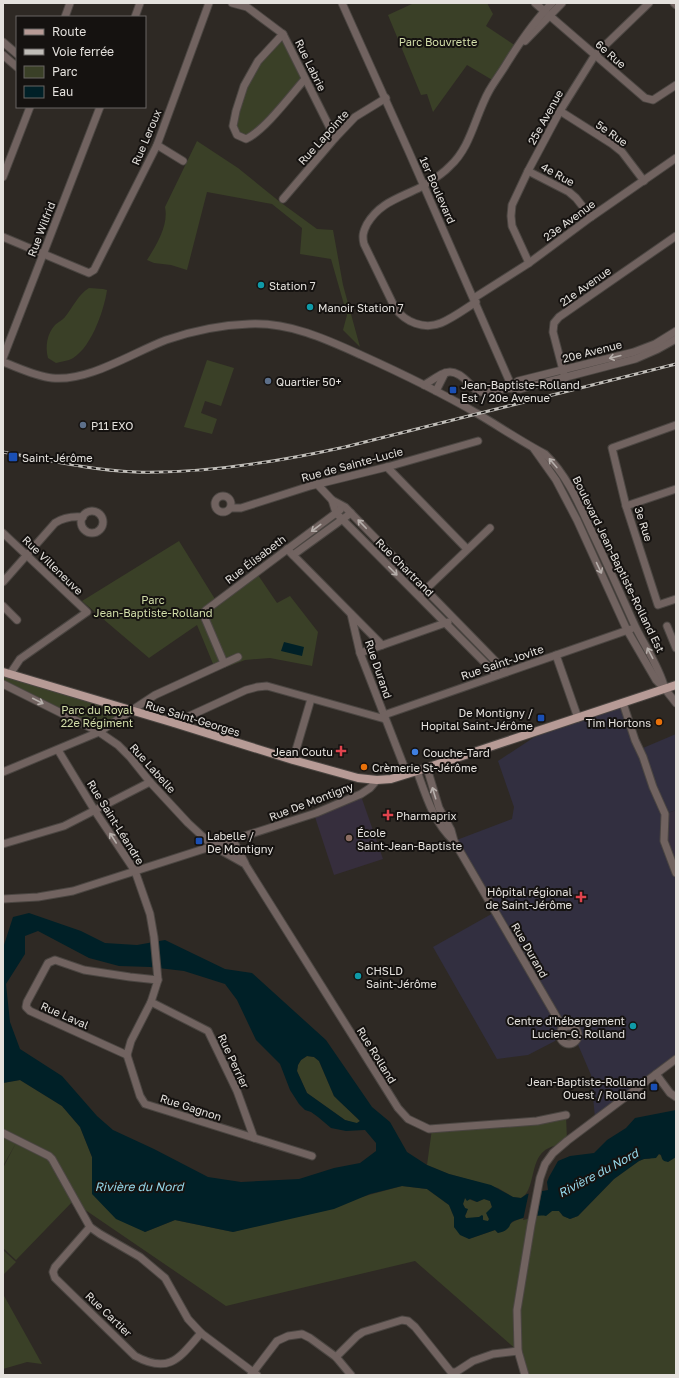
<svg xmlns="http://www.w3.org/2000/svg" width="679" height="1378" font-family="'Golos Text',sans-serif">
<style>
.education{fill:#362e3d}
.medical{fill:#322f40}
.green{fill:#3a4027}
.water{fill:#002027;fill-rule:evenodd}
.pier{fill:#2e2924}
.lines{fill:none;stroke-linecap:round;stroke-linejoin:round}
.minor-casing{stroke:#4b4642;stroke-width:9}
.major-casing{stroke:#4b4642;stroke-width:10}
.minor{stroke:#716360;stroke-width:7}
.major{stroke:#b79b96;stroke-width:8}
.rail-casing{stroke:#c0bdb8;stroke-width:3}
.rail{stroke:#151210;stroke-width:1.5;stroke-dasharray:4.5;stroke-linecap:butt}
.oneway{stroke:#b6afab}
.culture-dot{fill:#0f9aa8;stroke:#151210;stroke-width:1.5}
.service-dot{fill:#5c6f8a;stroke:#151210;stroke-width:1.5}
.transit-dot{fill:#1a4fb4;stroke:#151210;stroke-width:1.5}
.food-dot{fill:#e8710a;stroke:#151210;stroke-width:1.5}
.health-dot{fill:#e0444e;stroke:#151210;stroke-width:1.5}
.shop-dot{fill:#3f7fe0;stroke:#151210;stroke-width:1.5}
.education-dot{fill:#8d6e63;stroke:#151210;stroke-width:1.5}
.labels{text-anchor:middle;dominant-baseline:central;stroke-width:4;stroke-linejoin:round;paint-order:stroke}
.park-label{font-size:11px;fill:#d2dea9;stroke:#151210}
.street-label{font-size:11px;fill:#e4e1dd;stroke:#151210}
.poi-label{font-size:11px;fill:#e4e1dd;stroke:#151210;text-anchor:start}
.water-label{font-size:12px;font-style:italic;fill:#97d9eb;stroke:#151210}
</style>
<rect width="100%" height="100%" fill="#2e2924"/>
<g class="education">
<polygon points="361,796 383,859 334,875 315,817"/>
<polygon points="676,810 676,871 664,841 665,814"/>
</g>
<polygon class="medical" points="623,703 643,748 676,734 676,810 665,814 664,841 676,873 676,1059 595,1118 591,1075 576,1040 578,1036 576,1030 570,1026 563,1028 555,1041 528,1055 497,1059 433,947 495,912 454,841 512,819 514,807 498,761 548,728"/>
<g class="green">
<polygon points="414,3 487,3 493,14 486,26 516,46 494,81 467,65 433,112 427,94 421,95 388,15"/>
<polygon points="283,34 305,79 254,135 237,135 236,111 258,61"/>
<path d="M197,141L238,168L280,202L317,229L333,230L343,285L360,347L343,330L347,315L331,259L300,254L302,228L272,204L207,192L187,270L171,265L154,263L147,260C156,246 169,225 165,207Z"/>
<path d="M89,288L103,289L107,290C104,311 90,352 69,360C65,361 60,362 56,363L48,358C45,346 47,334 55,325C58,322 63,320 65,317C73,307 78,295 89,288Z"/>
<polygon points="207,360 234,368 221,406 205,401 201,413 217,419 212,434 184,427"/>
<polygon points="179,541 218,604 258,575 277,603 290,596 318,632 312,666 270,658 245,660 216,671 197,625 149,658 82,601"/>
<polygon points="3,676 131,711 99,732 3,681"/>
<polygon points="307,1056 314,1057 319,1061 334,1096 360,1121 357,1123 353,1123 345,1120 307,1093 297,1071 298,1065 301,1060"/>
<path d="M20,1080L62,1106L80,1127L92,1157V1182L145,1232L175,1220L233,1232L402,1186L427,1189L449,1205L454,1217V1227L469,1239L495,1230L498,1233C509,1230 506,1226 513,1222C521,1217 539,1215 549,1213L552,1211H559L563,1216L570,1219L578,1216L614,1179L639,1161L644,1159H649L659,1154L668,1162L676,1157V1375H523L518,1351L415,1261L226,1306L78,1205L74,1200L16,1260L3,1248V1168L16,1143L3,1166V1083Z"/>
<path d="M566,1115L567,1141C561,1144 548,1147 544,1151C530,1162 535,1191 521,1198L513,1197L498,1188L449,1174L427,1165L432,1129Z"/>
<polygon points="465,1198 477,1202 484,1199 490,1201 492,1207 487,1215 489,1219 488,1222 485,1221 480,1217 466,1219 465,1216 467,1212 463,1204"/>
<polygon points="3,1250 16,1262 3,1275"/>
<polygon points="3,1294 42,1364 27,1362 3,1369"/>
</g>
<g class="water">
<polygon points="284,642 304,647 302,656 281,651"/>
<path d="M29,913L81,931L105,943L137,945L165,940L225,969L252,973L326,1040L372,1107L390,1122L407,1152L427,1165L449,1174L491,1185L513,1197L521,1198L527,1194L548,1190L547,1182L549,1177L558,1161L570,1156L594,1153L607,1140L626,1128L635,1118L676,1110V1157L668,1162C663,1161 662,1160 661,1155L659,1154L656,1158L644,1159L639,1161L614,1179L578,1216L570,1219L563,1216L559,1211H552L546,1216C540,1214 518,1218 512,1222C510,1224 510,1225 509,1227C506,1231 502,1232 498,1233L495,1230L469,1239L460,1235L454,1227V1217L449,1205L427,1189L402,1186L370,1194L334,1209L233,1232L175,1220L145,1232L116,1219L92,1194V1157L80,1127L62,1106L20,1080L3,1083V948L13,917ZM38,931L89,958L119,966L150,967L184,971L225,984L237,1000L256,1040L280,1064L290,1090L299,1104L305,1110L311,1112L318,1117L331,1128L346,1131L365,1130L376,1143V1151L360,1163L334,1168L299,1179L241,1182L208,1177L154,1149L113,1130L97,1116L62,1076L20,1049L10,1022L6,984L25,954V936ZM307,1056L314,1057L319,1061L334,1096L338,1100L357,1118L360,1121L357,1123L345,1120L307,1093L297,1071L298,1065L301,1060ZM465,1198L467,1201L470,1199L477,1202L484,1199L490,1201L492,1207L486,1213L489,1219L488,1221L483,1220V1216L482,1215L479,1217L466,1218L465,1216L468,1209L465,1208L463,1204Z"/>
</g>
<polygon class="pier" points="542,1190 537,1217 523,1220 529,1192"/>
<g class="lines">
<defs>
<g id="minor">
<polyline points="232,3 247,7 283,34 335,138"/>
<polyline points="342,3 409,152 512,387"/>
<polyline points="535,3 645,98 653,100 676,85"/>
<polyline points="674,3 676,5"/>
<polyline points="65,17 70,3"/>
<polyline points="135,17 140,3"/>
<path d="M283,34L258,61L244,86L236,111L233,126L237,135L246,139C264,131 291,95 305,79"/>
<polyline points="525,41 562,3"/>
<polyline points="3,42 17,54"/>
<polyline points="3,55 17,67"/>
<polyline points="560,111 612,144 622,152 644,181"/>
<polyline points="157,145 183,161"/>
<polyline points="528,171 569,192 576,198 591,217"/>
<polyline points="3,177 30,107"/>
<polyline points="283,199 335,138 355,117 386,98"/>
<polyline points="3,237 89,273 94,270 157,145 209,3"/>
<polyline points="529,263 512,226 511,216 512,205 528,171 560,111 595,55 649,3"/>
<polyline points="474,298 529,263 591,217 676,158"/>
<path d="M476,302C465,309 453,318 441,323C424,330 405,322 395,308L364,244C362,236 363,232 367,224C380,202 400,198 421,187C431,181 442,175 450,166C471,147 475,116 489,91C494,82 501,73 507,63C520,42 534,21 552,3"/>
<polyline points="3,358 100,107"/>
<path d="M3,362C19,368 35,376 52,378C88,382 132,353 166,340C192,331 221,325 249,324C289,322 326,339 361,355C401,373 440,392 478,414C500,427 522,442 545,454C567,475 579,504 592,532C607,563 621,595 635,626C645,647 659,666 665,689"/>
<polyline points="565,378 553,332 554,323 559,317 676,236"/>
<path d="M424,385C443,374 450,363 469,383C472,387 476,391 481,392C494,394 505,385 520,389L635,359L658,349L676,339"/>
<polyline points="512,387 518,381 634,352 655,344 676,331"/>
<polyline points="436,391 445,373"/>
<polyline points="676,425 612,448 626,506 658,605 676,599"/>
<polyline points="534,449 556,480 577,520 627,630 656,680 665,689 676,703"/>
<polyline points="387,467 467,549"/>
<polyline points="317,484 332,500 345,507 506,672"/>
<circle cx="223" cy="504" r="8"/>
<polyline points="332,500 336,513 497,675"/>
<polyline points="626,506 676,489"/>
<polyline points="231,508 241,508 310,486 387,467 478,441"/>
<circle cx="92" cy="522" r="11"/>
<polyline points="3,533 87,612 20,659 10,674"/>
<polyline points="287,549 382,645"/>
<polyline points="293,555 351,513"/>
<path d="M3,582L55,523C64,517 72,516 83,517"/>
<polyline points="423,592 490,528"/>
<polyline points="3,606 17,620"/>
<polyline points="351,614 360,653 407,774"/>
<polyline points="667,626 676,648"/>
<polyline points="360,653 448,622"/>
<polyline points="556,655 578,718"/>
<polyline points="224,663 204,616 204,613 206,610 340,510"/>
<polyline points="3,684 99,732 118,745 130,757 150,782 188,823 213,846 245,864 398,1108 408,1119 429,1129 537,1121 566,1115"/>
<polyline points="623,703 635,740 643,757 653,787 665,814 664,841 676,873"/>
<polyline points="384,715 631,629"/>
<polyline points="174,723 246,690 257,687 267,686 385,719"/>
<polyline points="58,750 95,811 135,871 150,914 154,937 158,980 151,1002 131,1041 127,1055 140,1096 145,1104 312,1156"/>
<polyline points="293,760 311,699"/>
<polyline points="427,768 439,808 451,830 454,841 563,1028"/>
<path d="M417,771C426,796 434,823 454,841"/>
<polyline points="3,772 99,732 155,695 238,657"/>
<polyline points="233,840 245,863"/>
<polyline points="3,844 64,826 150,782"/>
<polyline points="3,899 38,897 73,891 316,813 361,794 370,788 377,780"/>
<polyline points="151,1002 208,1031 237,1091 254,1138"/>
<circle cx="569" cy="1035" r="9"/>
<polyline points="127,1055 30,1011 26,1007 27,1002 48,963 55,960 84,970 130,977 158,980"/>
<polyline points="656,1074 670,1093 676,1097"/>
<polyline points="3,1133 49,1156 52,1159 90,1227 100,1234 140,1257 165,1278 188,1319 201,1333 257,1375"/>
<path d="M90,1227L55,1267L53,1272L55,1278L135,1356C170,1375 180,1357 201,1333"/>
<polyline points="336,1357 357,1336 363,1332 402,1320 408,1321 415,1327 451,1372 456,1372 473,1361 493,1354 518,1351"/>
<polyline points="251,1375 277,1341 288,1336 302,1334 310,1338 336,1357 351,1375"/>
<polyline points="525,1375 518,1351 517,1310 531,1225 540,1178 545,1164 553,1153 567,1141 676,1059"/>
</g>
<polyline id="major" points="3,672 174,723 293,760 358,778 377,780 391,779 417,771 676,685"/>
</defs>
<use href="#minor" class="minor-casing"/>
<use href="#major" class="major-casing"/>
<use href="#minor" class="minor"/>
<use href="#major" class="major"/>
<defs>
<path id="rail" d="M3,452C47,460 90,470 135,472C205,474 277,462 345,447L676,364"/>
</defs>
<use href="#rail" class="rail-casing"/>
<use href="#rail" class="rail"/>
</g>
<defs><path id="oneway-shaft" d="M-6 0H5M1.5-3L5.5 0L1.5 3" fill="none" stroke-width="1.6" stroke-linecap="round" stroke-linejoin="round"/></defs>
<g class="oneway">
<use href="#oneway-shaft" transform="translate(615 357) rotate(166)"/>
<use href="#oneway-shaft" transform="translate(553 463) rotate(-130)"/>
<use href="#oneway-shaft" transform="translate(362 524) rotate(-134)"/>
<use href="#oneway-shaft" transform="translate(316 528) rotate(143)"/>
<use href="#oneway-shaft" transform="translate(599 568) rotate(65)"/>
<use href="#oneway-shaft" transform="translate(393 571) rotate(45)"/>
<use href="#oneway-shaft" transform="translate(650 653) rotate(-118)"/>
<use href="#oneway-shaft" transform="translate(38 701) rotate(27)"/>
<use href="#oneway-shaft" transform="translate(434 793) rotate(-107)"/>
<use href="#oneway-shaft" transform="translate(113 838) rotate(-123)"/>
</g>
<g class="culture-dot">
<circle cx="261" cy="285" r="4"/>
<circle cx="310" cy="307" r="4"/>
<circle cx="358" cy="976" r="4"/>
<circle cx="633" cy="1026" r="4"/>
</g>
<g class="service-dot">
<circle cx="268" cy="381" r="4"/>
<circle cx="83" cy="425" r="4"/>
</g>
<g class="transit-dot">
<rect x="449" y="386" width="8" height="8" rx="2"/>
<rect x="8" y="452" width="10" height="10" rx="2"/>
<rect x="537" y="714" width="8" height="8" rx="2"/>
<rect x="195" y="837" width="8" height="8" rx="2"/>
<rect x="650" y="1083" width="8" height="8" rx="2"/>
</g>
<g class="food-dot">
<circle cx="659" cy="722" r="4"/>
<circle cx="364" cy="767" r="4"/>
</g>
<g class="health-dot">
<path d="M339 745h4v4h4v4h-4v4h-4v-4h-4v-4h4z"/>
<path d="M386 809h4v4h4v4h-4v4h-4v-4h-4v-4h4z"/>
<path d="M579 891h4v4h4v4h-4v4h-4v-4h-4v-4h4z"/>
</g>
<circle class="shop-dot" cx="415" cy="752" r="4"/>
<circle class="education-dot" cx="349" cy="838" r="4"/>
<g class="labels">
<g class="park-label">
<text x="438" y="41">Parc Bouvrette</text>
<text x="153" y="599">Parc<tspan x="153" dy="13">Jean-Baptiste-Rolland</tspan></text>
<text x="97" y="709">Parc du Royal<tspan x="97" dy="13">22e Régiment</tspan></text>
</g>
<g class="street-label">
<text transform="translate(611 54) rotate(41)">6e Rue</text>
<text transform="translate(311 65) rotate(64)">Rue Labrie</text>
<text transform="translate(545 117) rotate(-61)">25e Avenue</text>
<text transform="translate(612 133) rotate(35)">5e Rue</text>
<text transform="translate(146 137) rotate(-67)">Rue Leroux</text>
<text transform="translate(323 137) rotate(-48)">Rue Lapointe</text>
<text transform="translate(558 174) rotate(29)">4e Rue</text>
<text transform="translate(438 190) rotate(66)">1er Boulevard</text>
<text transform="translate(569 220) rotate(-36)">23e Avenue</text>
<text transform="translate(41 229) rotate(-69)">Rue Wilfrid</text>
<text transform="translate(585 286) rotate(-35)">21e Avenue</text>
<text transform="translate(592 351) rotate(-14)">20e Avenue</text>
<text transform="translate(352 464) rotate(-15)">Rue de Sainte-Lucie</text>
<text transform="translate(644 524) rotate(72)">3e Rue</text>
<text transform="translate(255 559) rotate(-37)">Rue Élisabeth</text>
<text transform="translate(619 564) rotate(64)">Boulevard Jean-Baptiste-Rolland Est</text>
<text transform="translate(53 565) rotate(44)">Rue Villeneuve</text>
<text transform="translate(405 567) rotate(45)">Rue Chartrand</text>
<text transform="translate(502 662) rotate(-19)">Rue Saint-Jovite</text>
<text transform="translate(379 669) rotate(71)">Rue Durand</text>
<text transform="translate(193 718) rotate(17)">Rue Saint-Georges</text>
<text transform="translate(153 768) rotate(48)">Rue Labelle</text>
<text transform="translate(311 801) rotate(-21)">Rue De Montigny</text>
<text transform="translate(116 822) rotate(58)">Rue Saint-Léandre</text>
<text transform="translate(530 950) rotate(60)">Rue Durand</text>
<text transform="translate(65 1015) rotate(24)">Rue Laval</text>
<text transform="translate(377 1055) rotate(58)">Rue Rolland</text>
<text transform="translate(234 1061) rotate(65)">Rue Perrier</text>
<text transform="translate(191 1107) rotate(18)">Rue Gagnon</text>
<text transform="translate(109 1314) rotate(44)">Rue Cartier</text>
</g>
<g class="poi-label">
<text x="269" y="285">Station 7</text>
<text x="318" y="307">Manoir Station 7</text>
<text x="276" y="381">Quartier 50+</text>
<text x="461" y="384">Jean-Baptiste-Rolland<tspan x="461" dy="13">Est / 20e Avenue</tspan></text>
<text x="91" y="425">P11 EXO</text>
<text x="22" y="457">Saint-Jérôme</text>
<text x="533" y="712" text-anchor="end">De Montigny /<tspan x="533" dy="13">Hopital Saint-Jérôme</tspan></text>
<text x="651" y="722" text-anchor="end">Tim Hortons</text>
<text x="333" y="751" text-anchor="end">Jean Coutu</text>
<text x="423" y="752">Couche-Tard</text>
<text x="372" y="767">Crèmerie St-Jérôme</text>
<text x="396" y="815">Pharmaprix</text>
<text x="357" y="832">École<tspan x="357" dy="13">Saint-Jean-Baptiste</tspan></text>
<text x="207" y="835">Labelle /<tspan x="207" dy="13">De Montigny</tspan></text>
<text x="572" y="891" text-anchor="end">Hôpital régional<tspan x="572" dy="13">de Saint-Jérôme</tspan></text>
<text x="366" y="970">CHSLD<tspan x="366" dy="13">Saint-Jérôme</tspan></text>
<text x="625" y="1020" text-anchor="end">Centre d'hébergement<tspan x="625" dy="13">Lucien-G. Rolland</tspan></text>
<text x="646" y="1081" text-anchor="end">Jean-Baptiste-Rolland<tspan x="646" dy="13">Ouest / Rolland</tspan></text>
</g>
<g class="water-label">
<text transform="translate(598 1173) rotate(-28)">Rivière du Nord</text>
<text x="139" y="1186">Rivière du Nord</text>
</g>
</g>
<rect width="679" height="1378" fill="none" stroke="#e4e1dd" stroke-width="8"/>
<rect x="16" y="16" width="130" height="92" fill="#151210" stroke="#686562"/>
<rect x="24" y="29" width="20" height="6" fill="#b79b96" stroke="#686562"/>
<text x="52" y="36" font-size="12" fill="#e4e1dd">Route</text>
<rect x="24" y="49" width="20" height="6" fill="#c0bdb8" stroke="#686562"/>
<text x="52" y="56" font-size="12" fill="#e4e1dd">Voie ferrée</text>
<rect x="24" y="66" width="20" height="12" fill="#3a4027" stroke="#686562"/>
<text x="52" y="76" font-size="12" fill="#e4e1dd">Parc</text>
<rect x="24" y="86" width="20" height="12" fill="#002027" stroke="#686562"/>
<text x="52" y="96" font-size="12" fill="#e4e1dd">Eau</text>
</svg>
